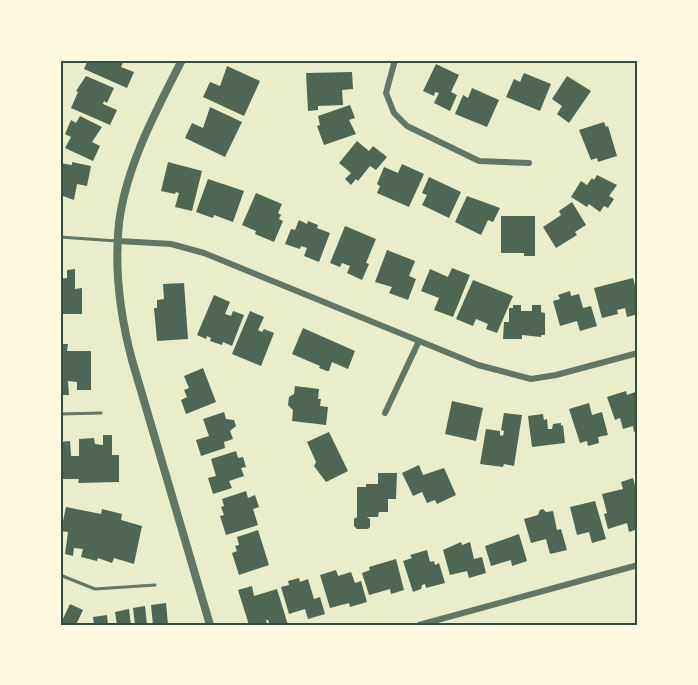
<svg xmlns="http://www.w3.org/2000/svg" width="698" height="685" font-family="Cabin,sans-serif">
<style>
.building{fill:#4f6655}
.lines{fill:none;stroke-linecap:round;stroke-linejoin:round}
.service{stroke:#617663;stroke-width:3}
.minor{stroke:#617663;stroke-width:6}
.tertiary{stroke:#617663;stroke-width:8}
.neatline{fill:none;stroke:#344e41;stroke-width:2}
</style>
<rect width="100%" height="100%" fill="#e9edc9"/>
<g class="building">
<polygon points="88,60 124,60 121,67 134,72 127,88 84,69"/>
<polygon points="436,64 459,75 451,92 457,95 450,111 434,103 439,93 435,92 434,96 423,91"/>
<polygon points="227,66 260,81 244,116 203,97 210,82 220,86"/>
<polygon points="352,72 353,89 342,90 343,105 318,106 318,110 308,111 306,73"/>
<polygon points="524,73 551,84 540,111 506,97 514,79 520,82"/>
<polygon points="86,76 114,88 107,103 104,101 103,104 117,110 110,125 71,108 78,92 76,91"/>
<polygon points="567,76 591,91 569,123 557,114 562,106 552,99"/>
<polygon points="472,88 499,100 487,127 455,114 463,95 468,98"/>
<polygon points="350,105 355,118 349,120 356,134 324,145 317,126 320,125 318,116"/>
<polygon points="210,107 242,122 225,157 185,138 192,123 203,128"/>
<polygon points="80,116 102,127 92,142 100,146 93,161 65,148 71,137 65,134 71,120 76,123"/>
<polygon points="604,122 606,127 608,126 617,156 598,162 597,158 591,160 579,130"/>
<polygon points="357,141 369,151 373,146 387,157 376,170 370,166 358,181 356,179 351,185 345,179 351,173 339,163"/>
<polygon points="72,162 91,166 87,186 77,184 74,200 60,195 60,163 72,165"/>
<polygon points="168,162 202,171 192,211 175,207 179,193 176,192 175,194 161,191"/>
<polygon points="402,164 424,174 409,207 377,193 380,186 377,184 384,167 398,173"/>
<polygon points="597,175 617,185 609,196 614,199 608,208 604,206 600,212 589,204 587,207 571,197 581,181 587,185 592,178 594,180"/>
<polygon points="429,177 461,192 449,218 422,205 427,195 422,193"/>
<polygon points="208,179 244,191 233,222 214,215 213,218 196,212"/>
<polygon points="256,193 282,204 278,213 281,215 279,219 283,221 274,242 255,234 256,231 242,225"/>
<polygon points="467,196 500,208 493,222 488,220 481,235 455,222"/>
<polygon points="572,202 586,225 575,232 577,235 556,248 543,227 561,215 559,211"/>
<polygon points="501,216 535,216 535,256 524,256 524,253 501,253"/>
<polygon points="299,220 307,224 308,221 318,225 317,228 330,233 319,262 304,256 307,248 301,246 300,249 285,244 291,229 295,230"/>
<polygon points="345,226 376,239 366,263 369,264 362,280 347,273 350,266 342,263 340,267 330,263"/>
<polygon points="387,250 415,261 409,276 416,279 408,300 389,293 392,287 375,282"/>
<polygon points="452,268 470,275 453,317 434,310 439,298 421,291 430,269 448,277"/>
<polygon points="75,269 75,289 82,288 82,314 60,314 60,279 67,278 67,270"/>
<polygon points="633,278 638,297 638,314 627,317 625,308 617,310 618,314 602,318 594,288"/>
<polygon points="473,280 513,296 497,333 486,329 488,324 476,319 473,326 456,319"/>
<polygon points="184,283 188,339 157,341 154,308 157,308 157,300 164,299 163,284"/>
<polygon points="570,291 571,296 579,294 583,308 591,306 597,326 580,331 577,321 560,326 553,301 560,299 558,295"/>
<polygon points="214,295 230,302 225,314 231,316 233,311 244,315 232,346 223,342 222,345 210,341 211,338 207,336 206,339 197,335"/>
<polygon points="513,305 521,305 521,311 532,311 532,305 541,305 541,312 545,313 545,335 541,335 541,337 522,335 522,339 503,339 504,322 509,322 509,308 513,308"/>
<polygon points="250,311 264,317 258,330 262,332 264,329 274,333 261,366 232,354"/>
<polygon points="303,328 355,351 348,369 332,362 329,371 327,371 319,368 320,366 292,354"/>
<polygon points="60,344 68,344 67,351 91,351 91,390 77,390 77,382 68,381 69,395 60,395"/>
<polygon points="203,368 216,402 186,414 181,400 187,397 184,390 189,388 184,376"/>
<polygon points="295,386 319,389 318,399 321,399 320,406 328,407 326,425 292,421 293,410 288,405 289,397 294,394"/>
<polygon points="626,391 627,395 638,391 638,430 634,432 633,426 623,429 620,418 615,420 607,397"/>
<polygon points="452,401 483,408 476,441 445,434"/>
<polygon points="589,403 592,415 602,412 608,435 598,437 599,443 588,446 587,441 580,443 569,409"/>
<polygon points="224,412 226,419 234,420 236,426 230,431 233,439 224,442 225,448 201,456 196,440 209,436 203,419"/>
<polygon points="504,413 522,415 514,466 504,464 503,467 480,464 486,429 500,431 500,435 503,436 504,431 501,430"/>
<polygon points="543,414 544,420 547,419 548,429 552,429 553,424 561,423 561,426 563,425 565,443 532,447 528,416"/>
<polygon points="329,432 348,471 326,482 314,466 316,462 307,442"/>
<polygon points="103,435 112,435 112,455 119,455 119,482 78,483 79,479 60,479 60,442 70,441 71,456 79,456 79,439 94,438 95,444 103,445"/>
<polygon points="236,451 238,458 243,457 246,467 241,468 244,476 229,481 232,488 213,494 208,478 216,476 211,459"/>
<polygon points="419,465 423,475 444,468 456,495 437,504 435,500 427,503 422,492 413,496 402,473"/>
<polygon points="378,473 397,473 396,499 388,499 388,512 379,512 378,517 367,517 370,519 370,527 368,529 357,529 354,526 354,519 357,517 357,487 366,487 366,484 378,484"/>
<polygon points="633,478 638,498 638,529 629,532 627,523 608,529 604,514 607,513 602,494 623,489 621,482"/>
<polygon points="246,491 248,498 255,495 259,507 253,509 258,525 226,535 220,516 224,515 221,507 224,506 222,499"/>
<polygon points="595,501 606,539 592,543 589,532 577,535 570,507"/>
<polygon points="66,507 101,514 102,509 122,514 121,520 142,526 134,564 114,558 112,563 98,558 97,561 81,557 83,549 74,548 73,556 65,554 68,532 61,531"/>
<polygon points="543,509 546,512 553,511 557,530 561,529 567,550 550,554 546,539 531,543 524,519 538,515 540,510"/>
<polygon points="258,530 269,565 239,575 232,553 237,551 235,546 239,545 237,537"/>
<polygon points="519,534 527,561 512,566 511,560 491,566 485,546"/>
<polygon points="461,542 462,545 470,542 474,559 482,557 486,573 469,578 467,571 450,575 443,550"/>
<polygon points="427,550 430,562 434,561 435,565 439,563 445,583 426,588 425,584 422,585 421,589 413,592 403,561 412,558 410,555"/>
<polygon points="396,559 404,590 391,594 390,589 369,595 362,573 370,570 369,567"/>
<polygon points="336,570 338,576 351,572 355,583 361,581 367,602 350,607 349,603 330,608 320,575"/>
<polygon points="299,578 300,582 308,579 314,599 320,597 325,614 308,619 305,609 289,614 281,587 289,585 288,581"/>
<polygon points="252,586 254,596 277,589 288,625 270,625 268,620 266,620 267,624 263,625 249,625 238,590"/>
<polygon points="166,603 168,625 153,625 151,605"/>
<polygon points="70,604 83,610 76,625 60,625"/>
<polygon points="145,606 147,625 135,625 133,608"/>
<polygon points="129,609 131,625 117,625 115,612"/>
<polygon points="107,615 108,625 94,625 93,617"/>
</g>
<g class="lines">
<g class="service">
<polyline points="60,237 117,241"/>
<polyline points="60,414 101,413"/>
<polyline points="60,575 95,589 155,585"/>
</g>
<g class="minor">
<polyline points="395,60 386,93 394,113 407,126 479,161 529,163"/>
<polyline points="119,241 171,244 204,253 478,365 531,379 556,375 638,353"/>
<polyline points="385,413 419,341"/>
<polyline points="419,625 638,565"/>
</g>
<path class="tertiary" d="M182,60C156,111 126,166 119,223C114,270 120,315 132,360L210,625"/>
</g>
<rect width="698" height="685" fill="none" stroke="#fefae0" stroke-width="123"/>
<rect x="62" y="62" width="574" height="562" class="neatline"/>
</svg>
